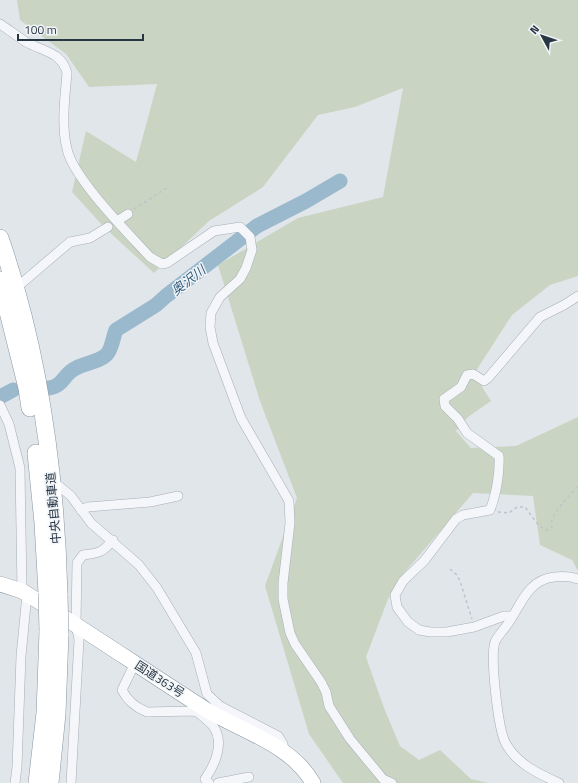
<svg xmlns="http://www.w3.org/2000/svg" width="578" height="783" font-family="'Titillium Web','Noto Sans JP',sans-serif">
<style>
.green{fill:#c9d5c2}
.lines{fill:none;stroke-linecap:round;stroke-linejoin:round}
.river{stroke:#9ab9cd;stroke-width:15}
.minor-casing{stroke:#a6aeb6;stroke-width:10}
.trunk-casing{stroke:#8896a2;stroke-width:16}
.motorway-casing{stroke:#8896a2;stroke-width:18}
.path{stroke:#bfc4ca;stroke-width:1.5;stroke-dasharray:3 3;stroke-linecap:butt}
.minor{stroke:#f4f6f9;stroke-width:9}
.trunk{stroke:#fff;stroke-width:15}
.motorway{stroke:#fff;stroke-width:17}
.motorway-bridge-casing{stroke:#8896a2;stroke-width:18;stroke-linecap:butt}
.motorway-bridge{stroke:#fff;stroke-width:17}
.labels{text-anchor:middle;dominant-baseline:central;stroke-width:3;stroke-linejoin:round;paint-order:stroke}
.street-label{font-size:12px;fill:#283644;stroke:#f1f5f8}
.water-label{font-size:13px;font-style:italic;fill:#305b7a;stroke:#f1f5f8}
</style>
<rect width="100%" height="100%" fill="#e1e6eb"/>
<polygon class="green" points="17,0 578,0 578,276 550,285 512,315 474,374 491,401 468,417 456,431 471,448 516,446 578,417 578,571 572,560 540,545 533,496 473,493 404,573 388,599 366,657 384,708 400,746 419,760 440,750 471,779 488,783 343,783 309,734 265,586 297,498 260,401 218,265 298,218 383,197 403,88 355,107 318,115 263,187 209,221 154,273 105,228 72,192 86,131 136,162 157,84 89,87 66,54 20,20"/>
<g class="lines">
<g class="river">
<path d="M49,388C65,385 63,374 76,368C85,363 100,362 107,354C112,349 113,337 116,330L156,305L166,296L257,226L306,201L340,181"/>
<polyline points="0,397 13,390"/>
</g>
<defs>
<g id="minor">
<path d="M0,24C9,30 17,36 26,42C42,51 62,52 67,73C65,97 61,125 67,149C73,178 129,234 150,257L162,264L167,263L214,231L240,227L250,237L252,250L246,268L240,279L220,297L211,313L210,327L213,343L241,418L289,501L290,523L283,583V599L290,633L295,644L321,682L326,692L329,706L350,739L383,779L392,783"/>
<polyline points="117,221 128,214"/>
<polyline points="16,288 70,242 90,238 108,227"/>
<polyline points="0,405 9,424 20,468 22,591"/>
<polyline points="59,486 71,496 91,523 139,565 157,588 196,653 207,694 220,706 278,736 283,744 284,751"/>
<polyline points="81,510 88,507 150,502 178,496"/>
<path d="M512,616H504L474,627L447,632H430L419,630L408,622L397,607L395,595L403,581L424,561L456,519L463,515L490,510C496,495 500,473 499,456L467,433L458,419L445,406L444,399L461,387L467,375L473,374L484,381L488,378L540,317L564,305L578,296"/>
<path d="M135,663L122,690C127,700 137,708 147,712L193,711L199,713L203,707"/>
<path d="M199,713C203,717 209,721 213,726C225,742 215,765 205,779L209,783"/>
<polyline points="15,783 17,767 21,656 27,594"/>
<path d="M71,783L79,640L76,624L77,563L83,555C99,553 102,553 113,540"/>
<polyline points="218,783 249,777"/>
<path d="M559,783C539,774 517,764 506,744C498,730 490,657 495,642C498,635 503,631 507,625C521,606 527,580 554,577C563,576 570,576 578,579"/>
</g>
<path id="trunk" d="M0,584L22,591C84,629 144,670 205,709C241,731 291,744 313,783"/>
<g id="motorway">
<path d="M0,238C39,351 56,475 59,595"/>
<polyline points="0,280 27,388 30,408"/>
<polyline points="36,453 43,523 47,593"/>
<polyline points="37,783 45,713 48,631"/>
<polyline points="50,783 57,714 60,634"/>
</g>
</defs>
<use href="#minor" class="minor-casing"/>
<use href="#trunk" class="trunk-casing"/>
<use href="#motorway" class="motorway-casing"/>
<g class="path">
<polyline points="134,209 170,186"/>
<path d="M498,512L509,513L517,507H525L539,526L547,530L552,527C547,517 571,494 578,486"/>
<polyline points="450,569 457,575 460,581 472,619"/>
</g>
<use href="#minor" class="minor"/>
<use href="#trunk" class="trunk"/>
<use href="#motorway" class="motorway"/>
<defs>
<g id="motorway-bridge">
<polyline points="47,593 48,631"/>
<polyline points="59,595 60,634"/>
</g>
</defs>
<use href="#motorway-bridge" class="motorway-bridge-casing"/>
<use href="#motorway-bridge" class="motorway-bridge"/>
</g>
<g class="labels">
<g class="street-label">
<text transform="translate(53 508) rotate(-95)">中央自動車道</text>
<text transform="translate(160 679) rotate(33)">国道363号</text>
</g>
<g class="water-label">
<text transform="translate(188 280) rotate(-38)">奥沢川</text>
</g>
</g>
<g transform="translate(542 36) rotate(310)" stroke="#f1f5f8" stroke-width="3" paint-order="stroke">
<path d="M0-3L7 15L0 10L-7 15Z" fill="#283644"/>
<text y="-6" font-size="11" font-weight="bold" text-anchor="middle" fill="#283644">N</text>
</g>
<path d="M18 34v6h125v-6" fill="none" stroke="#283644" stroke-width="2"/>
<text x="24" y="34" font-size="12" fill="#283644" stroke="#f1f5f8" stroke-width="3" paint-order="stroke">100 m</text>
</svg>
